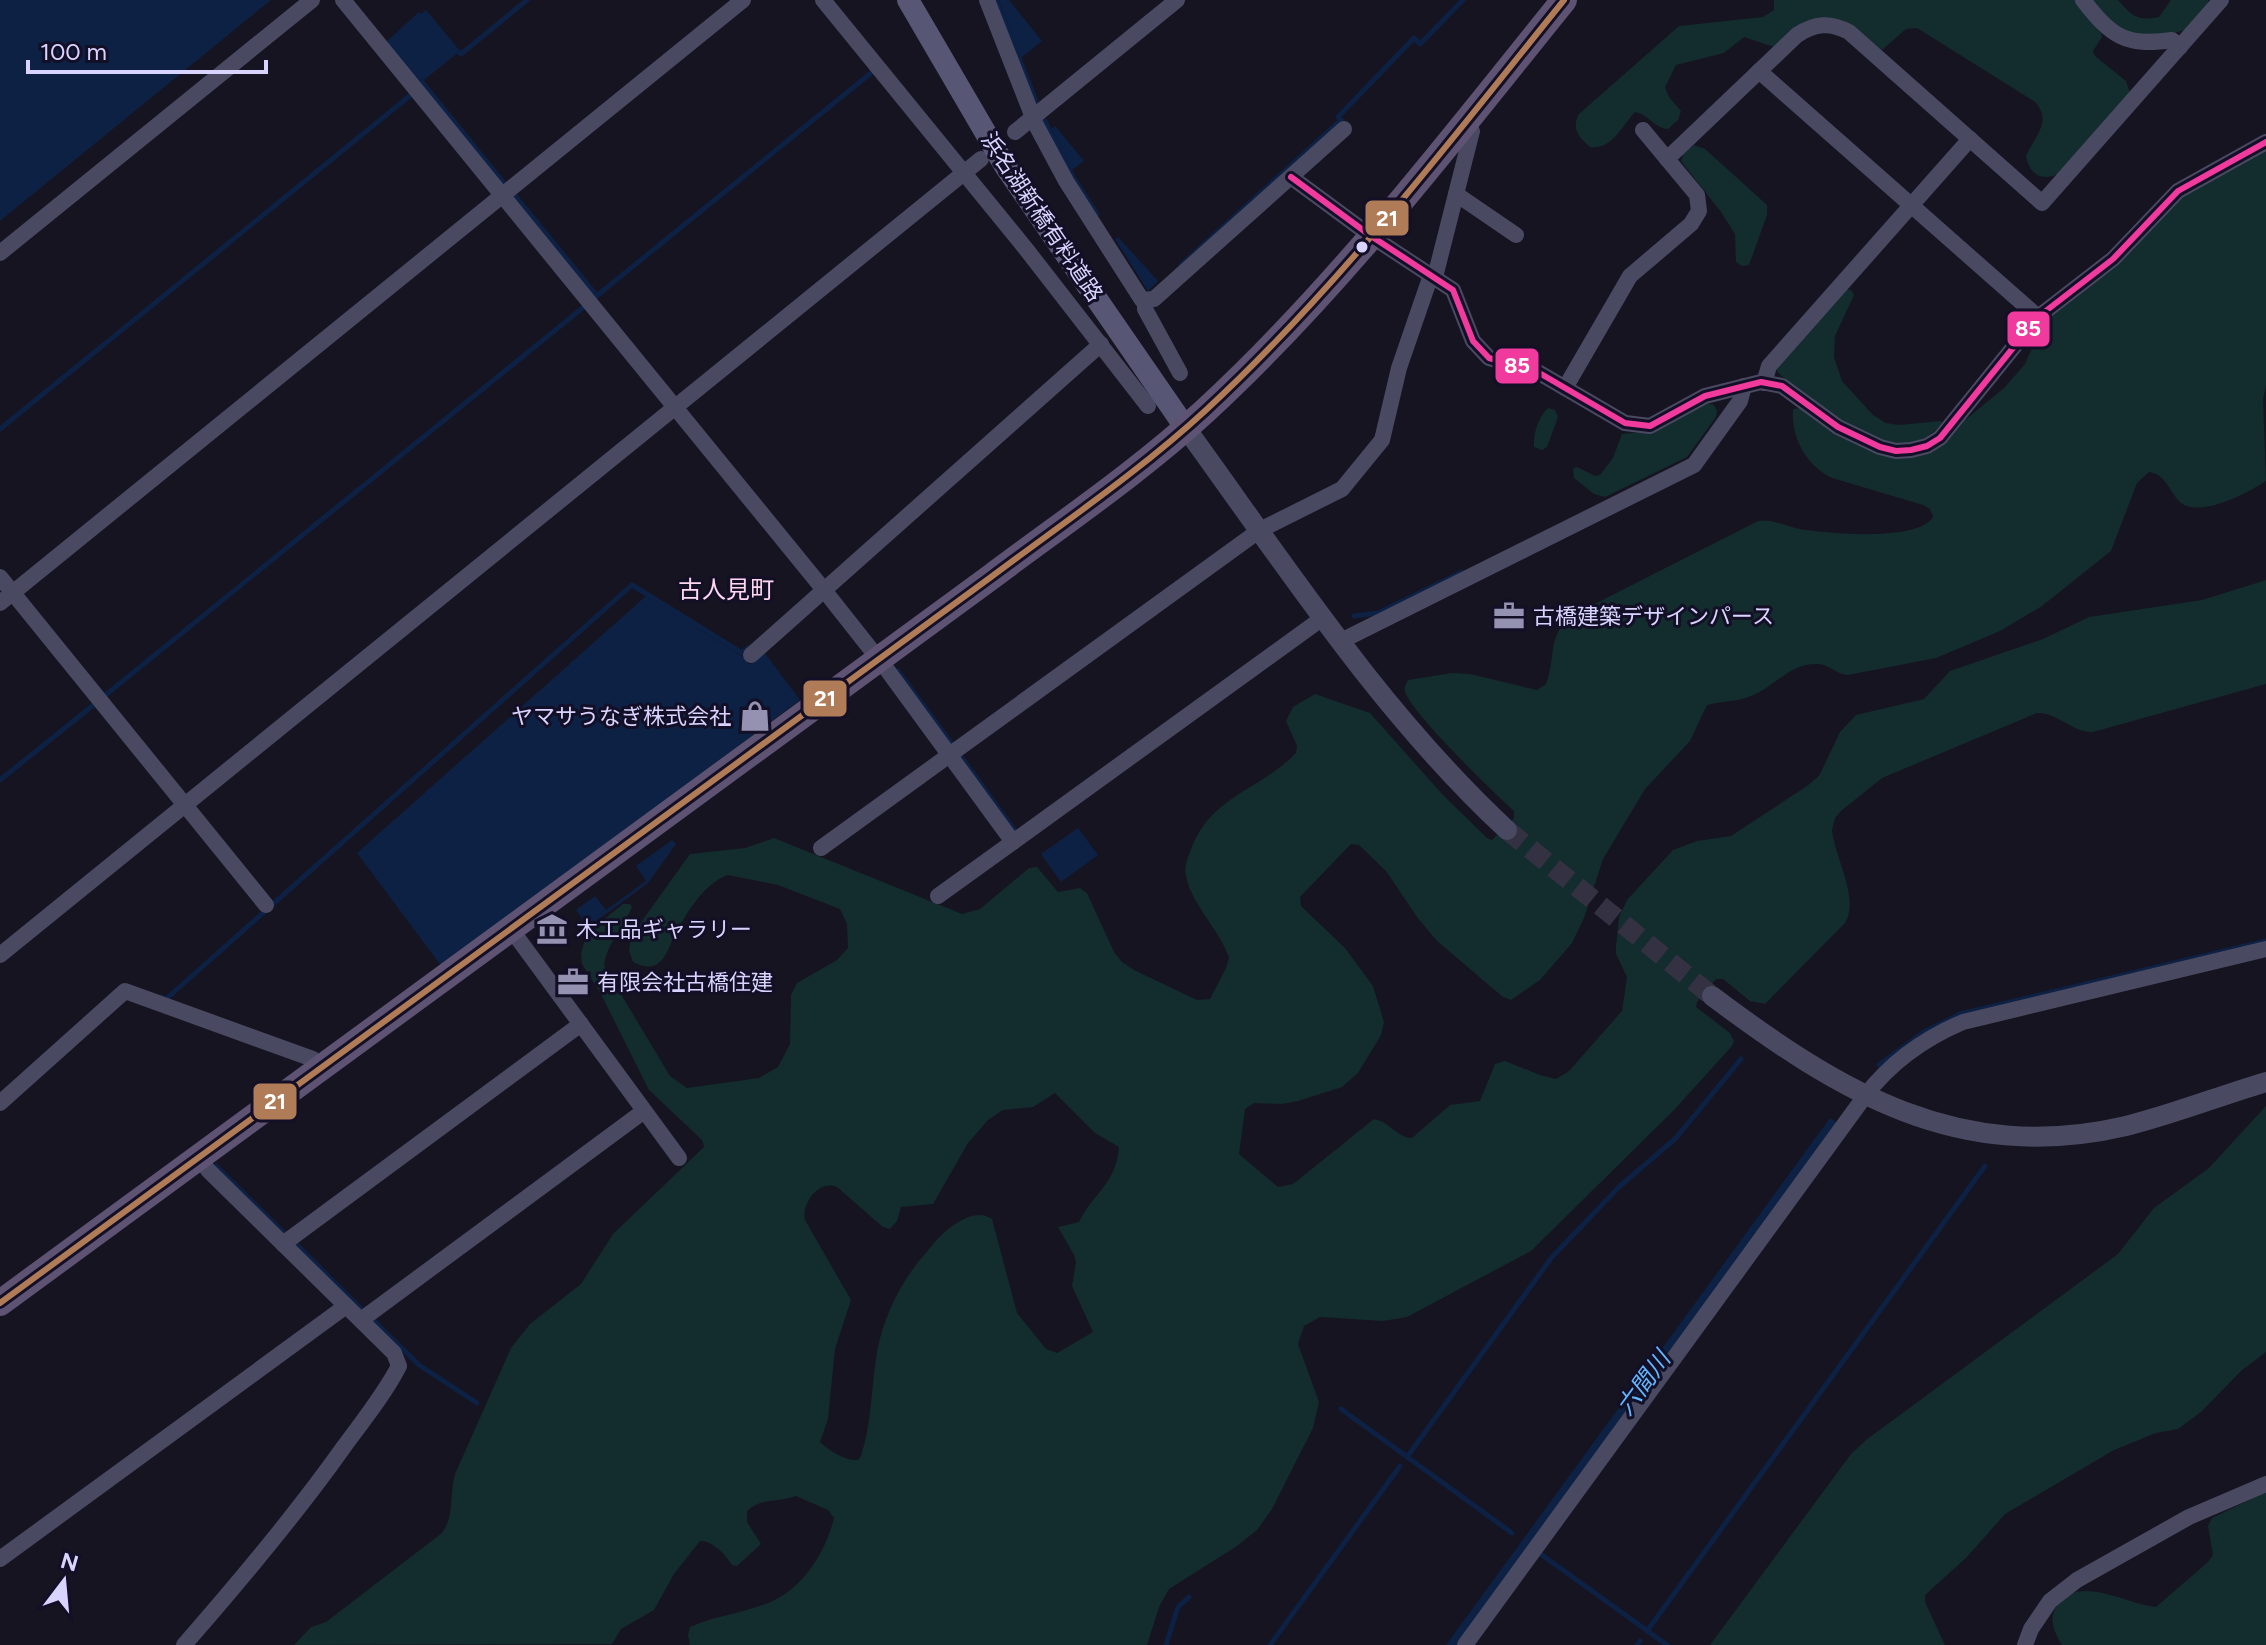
<svg xmlns="http://www.w3.org/2000/svg" width="2266" height="1645" font-family="Figtree,'Noto Sans JP',sans-serif">
<style>
.green{fill:#132c2d;fill-rule:evenodd}
.water{fill:#0d2144}
.lines{fill:none;stroke-linecap:round;stroke-linejoin:round}
.stream{stroke:#0d2144;stroke-width:5}
.tertiary-tunnel{stroke:#333142;stroke-width:20;stroke-dasharray:20 10;stroke-linecap:butt}
.minor{stroke:#4a4962;stroke-width:16}
.tertiary{stroke:#4a4962;stroke-width:20}
.secondary{stroke:#575674;stroke-width:22}
.primary{stroke:#5e5373;stroke-width:26}
.bus-1-casing{stroke:#130f26;stroke-width:12}
.bus-2-casing{stroke:#130f26;stroke-width:12}
.bus-1{stroke:#f13a9d;stroke-width:6}
.bus-2{stroke:#b07c57;stroke-width:6}
.bus-dot{fill:#d9d4ff;stroke:#130f26;stroke-width:3}
.labels{text-anchor:middle;dominant-baseline:central;stroke-width:6;stroke-linejoin:round;paint-order:stroke}
.street-label{font-size:22px;fill:#d9d4ff;stroke:#130f26}
.poi-label{font-size:22px;fill:#d9d4ff;stroke:#130f26;text-anchor:start}
.neighbourhood-label{font-size:24px;fill:#ffd6f0;stroke:#130f26}
.water-label{font-size:24px;font-style:italic;fill:#62b6ff;stroke:#130f26}
.line-badge{stroke:#130f26;stroke-width:3}
.badge-label{font-size:22px;text-anchor:middle;font-weight:bold;fill:#fff}
</style>
<rect width="100%" height="100%" fill="#161421"/>
<g class="green">
<path d="M1774,0H2075L2101,33L2102,37L2093,51L2095,56L2126,81L2130,93L2062,172C2044,182 2030,177 2026,156C2034,137 2053,122 2035,102L1917,28L1906,29L1882,50L1841,21L1774,47L1744,37L1724,53L1676,65L1665,87L1669,97L1681,111L1678,120L1668,129C1654,128 1648,114 1635,112C1622,126 1612,150 1590,147C1579,138 1571,128 1579,114L1679,26L1763,17L1774,10Z"/>
<path d="M2090,0H2118C2131,15 2137,22 2159,17L2171,0H2208L2209,3L2185,30C2137,45 2121,36 2090,0Z"/>
<polygon points="1694,145 1705,149 1767,205 1767,215 1749,265 1742,266 1736,262 1735,234 1721,212 1681,161 1684,153"/>
<path d="M2266,151V386L2263,399L2266,481C2248,493 2197,520 2179,501C2168,489 2166,475 2149,472L2137,483L2111,551L2042,606L2000,631L1936,658L1848,675C1837,675 1830,665 1819,664C1790,662 1775,687 1751,696C1736,702 1722,701 1707,705L1690,741L1645,789L1603,859L1584,918L1572,943L1540,980L1511,1000L1503,997L1437,941L1417,917L1386,871L1359,845L1351,844L1300,897L1301,906L1345,948L1373,986L1384,1022L1381,1035L1358,1073L1342,1087L1298,1101L1282,1104L1254,1103L1245,1109L1239,1154L1278,1187L1293,1184L1374,1119C1390,1122 1396,1137 1412,1138L1450,1105L1480,1101L1495,1064L1505,1061L1540,1075L1556,1079L1569,1071L1622,1011L1627,977L1616,954V946L1619,917L1627,900L1673,850L1697,841L1731,836L1807,786L1819,776L1840,732L1856,715L1924,699L1950,671L2043,639L2089,617L2202,600L2266,580V684L2093,732C2073,733 2057,712 2037,713L1882,778L1841,811L1835,818L1832,830C1835,858 1860,899 1845,923L1765,1004L1750,1001L1723,979H1716L1697,1002L1696,1007L1730,1033L1734,1041L1732,1046L1674,1110L1531,1251L1407,1317L1383,1321L1320,1317L1304,1326L1298,1344L1319,1402L1313,1428L1272,1509L1257,1530L1237,1546L1169,1589L1159,1607L1147,1645H690L688,1635L690,1627C715,1616 743,1613 768,1603C803,1589 825,1553 834,1518L828,1510L796,1496C777,1503 763,1497 747,1511V1522L761,1544L737,1566L732,1565C725,1554 713,1541 700,1541L674,1574L654,1610L621,1629L612,1644L294,1645L311,1627L326,1622L442,1533C455,1516 449,1494 455,1474L511,1348L530,1324L581,1284L613,1234L704,1147L702,1140L649,1090L601,994L582,964L581,953L587,933L623,904H630L632,907C624,926 606,945 604,966L670,1076L687,1088L759,1078L778,1067L790,1044L791,995L797,983L837,960L848,948L847,924L840,909L778,885L728,875C704,883 685,915 674,937C669,946 666,959 657,964C649,969 641,966 633,962L629,951L631,936L690,854L745,848L774,838L962,914L980,909L1029,868L1037,867L1058,892L1080,888L1087,893L1114,952L1122,962L1134,970L1197,1000L1210,999L1226,968L1229,958C1220,930 1191,904 1186,876C1184,868 1187,859 1190,852C1209,796 1259,791 1296,753L1297,746L1286,721L1293,707L1315,694L1370,713L1442,794L1487,838L1492,840L1514,818V811C1495,794 1409,711 1405,691C1404,686 1406,685 1408,680L1452,673L1470,674L1537,690L1546,684C1556,658 1547,639 1569,617L1758,521C1774,518 1791,529 1807,530C1835,534 1918,541 1933,517L1930,509L1923,505L1832,478C1806,465 1791,438 1793,409L1801,408C1831,431 1858,449 1895,458L1965,420L2004,388L2025,364L2043,323L2118,265L2183,197ZM1055,1093L1095,1133L1119,1147C1116,1184 1094,1192 1079,1222L1058,1227L1074,1255L1076,1262L1072,1286L1093,1332L1057,1353L1046,1349L1017,1313L992,1219C979,1210 964,1218 952,1226C938,1236 929,1250 918,1262C898,1288 883,1319 877,1352C871,1387 872,1422 861,1456L858,1460C846,1461 829,1451 820,1442L828,1419L835,1349L851,1300L805,1220C801,1204 819,1179 837,1187L883,1227L890,1229L897,1221L901,1207L933,1204L968,1143L988,1120L1003,1110L1033,1107Z"/>
<path d="M1846,289L1851,290L1854,295L1835,336L1834,357L1842,381L1873,415L1886,423L1899,425L1941,421L1942,423C1906,470 1845,424 1811,398C1800,390 1786,382 1777,371V366Z"/>
<polygon points="1707,403 1714,405 1717,411 1716,417 1687,457 1605,497 1594,494 1574,478 1573,469 1577,467 1595,476 1600,475 1613,458 1622,434 1651,431"/>
<path d="M1548,408L1555,410L1558,417L1547,447L1542,450L1534,447C1533,433 1538,418 1548,408Z"/>
<polygon points="2266,1106 2266,1352 2241,1371 2201,1412 2178,1429 2156,1433 2114,1450 2005,1514 1967,1557 1925,1595 1925,1602 1945,1645 1710,1645 1851,1454 1866,1440 2118,1254 2154,1208 2209,1168"/>
<path d="M2266,1492V1645H2062C2055,1634 2049,1621 2055,1609C2074,1571 2127,1605 2156,1607L2208,1562L2213,1555L2208,1526L2212,1518Z"/>
</g>
<g class="water">
<polygon points="0,0 271,0 0,221"/>
<polygon points="999,0 1009,0 1042,41 1021,58"/>
<polygon points="426,10 460,51 419,84 385,43 419,12 421,14"/>
<polygon points="1055,126 1084,161 1072,170 1052,129"/>
<polygon points="1118,237 1158,281 1148,291 1115,239"/>
<polygon points="646,596 743,657 749,665 764,652 800,700 442,967 357,853"/>
<polygon points="1078,828 1098,855 1061,882 1041,854"/>
<polygon points="672,840 676,844 648,883 588,927 576,910 595,896 606,910 646,881 636,866"/>
<polygon points="1830,1118 1838,1123 1458,1645 1446,1645"/>
</g>
<g class="lines">
<g class="stream">
<polyline points="996,0 1036,101"/>
<polyline points="459,52 461,54 527,0"/>
<polyline points="422,82 503,182"/>
<polyline points="1045,121 1073,177 1097,214"/>
<polyline points="516,197 597,296"/>
<polyline points="1181,265 1341,120 1338,117 1414,38 1420,44 1463,0"/>
<polyline points="594,298 871,73"/>
<polyline points="0,429 412,94"/>
<polyline points="1405,600 1462,572"/>
<polyline points="1354,616 1378,613 1402,601"/>
<polyline points="898,671 954,747"/>
<polyline points="103,697 585,306"/>
<polyline points="959,754 1015,831"/>
<polyline points="0,780 96,703"/>
<polyline points="161,997 166,999 632,585 742,653 748,648"/>
<polyline points="1879,1065 1924,1032 1960,1014 2266,941"/>
<polyline points="216,1166 286,1235"/>
<polyline points="295,1243 363,1311"/>
<polyline points="372,1319 419,1365 477,1403"/>
<polyline points="1341,1409 1512,1533"/>
<polyline points="1407,1457 1552,1257 1620,1186 1676,1138 1741,1059"/>
<polyline points="1542,1555 1667,1645"/>
<polyline points="1647,1631 1985,1166"/>
<polyline points="1166,1645 1178,1607 1189,1597"/>
<polyline points="1270,1645 1400,1466"/>
<polyline points="1637,1645 1640,1641"/>
</g>
<polyline class="tertiary-tunnel" points="1507,830 1712,996"/>
<g class="minor">
<polyline points="343,0 824,590 888,671 1013,842 1324,617"/>
<polyline points="823,0 1026,249 1148,406"/>
<polyline points="987,0 1036,125 1066,181 1142,300 1154,299 1344,129"/>
<path d="M2083,0C2111,36 2125,47 2172,40L2180,47"/>
<polyline points="1759,71 2038,317"/>
<polyline points="1015,132 1177,0"/>
<path d="M1667,159L1797,35C1815,23 1830,22 1849,32L2042,203L2221,0"/>
<polyline points="1291,177 1371,236 1453,290 1473,341 1489,358 1536,371 1625,423 1650,426 1705,396 1761,382 1782,386 1838,427 1880,447 1896,451 1911,450 1927,446 1940,438 2038,317 2113,259 2178,191 2266,142"/>
<polyline points="1456,194 1516,235"/>
<polyline points="0,253 312,0"/>
<polyline points="1435,277 1472,131 1463,124"/>
<polyline points="1145,301 1145,309 1180,373"/>
<polyline points="1764,383 1769,366 1970,139"/>
<polyline points="1565,388 1630,276 1691,224 1699,211 1697,195 1643,130"/>
<polyline points="0,577 266,905"/>
<polyline points="0,603 743,0"/>
<polyline points="1341,641 1694,465 1740,401 1744,386"/>
<polyline points="751,655 1101,344"/>
<polyline points="821,848 1260,530 1342,489 1382,440 1399,368 1431,275"/>
<polyline points="938,896 1013,842"/>
<polyline points="511,929 679,1158"/>
<polyline points="0,955 981,159"/>
<polyline points="0,1103 125,991 313,1059 320,1069"/>
<polyline points="283,1244 581,1024"/>
<polyline points="361,1320 644,1111"/>
<polyline points="0,1559 346,1306"/>
<path d="M184,1645C240,1581 294,1517 343,1448C362,1422 384,1395 399,1366L394,1353L208,1170L199,1157"/>
<path d="M1465,1645L1865,1096C1891,1062 1923,1039 1963,1022L2266,949"/>
<polyline points="2025,1645 2031,1629 2050,1601 2077,1580 2189,1517 2266,1484"/>
</g>
<g class="tertiary">
<path d="M1185,427C1286,566 1381,713 1507,830"/>
<path d="M1712,996C1840,1092 1959,1165 2126,1126C2174,1114 2219,1096 2266,1082"/>
</g>
<polyline class="secondary" points="908,0 1005,166 1185,427"/>
<path class="primary" d="M0,1303L991,577C1063,523 1140,471 1206,410C1340,286 1450,141 1564,0"/>
<defs>
<polyline id="bus-1" points="1291,177 1371,236 1453,290 1473,341 1489,358 1536,371 1625,423 1650,426 1705,396 1761,382 1782,386 1838,427 1880,447 1896,451 1911,450 1927,446 1940,438 2038,317 2113,259 2178,191 2266,142"/>
<path id="bus-2" d="M0,1303L991,577C1063,523 1140,471 1206,410C1340,286 1450,141 1564,0"/>
</defs>
<use href="#bus-1" class="bus-1-casing"/>
<use href="#bus-2" class="bus-2-casing"/>
<use href="#bus-1" class="bus-1"/>
<use href="#bus-2" class="bus-2"/>
</g>
<defs>
<symbol id="office-bare" viewBox="-9 -9 18 18"><path d="M-6-3h4V-5.5h4V-3h4V5H-6ZM-1-4.5V-3h2v-1.5ZM-6 0V1H6V0Z" fill="#9591b1" stroke="#130f26" stroke-width="2.5" paint-order="stroke"/></symbol>
<symbol id="shop-bare" viewBox="-9 -9 18 18"><path d="M-5-2.5h2.3a2.7 3.5 0 0 1 5.4 0H5L5.5 6h-11ZM-1.5-2.5h3a1.5 2.3 0 0 0-3 0Z" fill="#9591b1" stroke="#130f26" stroke-width="2.5" paint-order="stroke"/></symbol>
<symbol id="museum-bare" viewBox="-9 -9 18 18"><path d="M0-6L6-3V-2H-6V-3ZM-5-1h2V3h-2ZM-1-1h2V3h-2ZM3-1h2V3H3ZM-6 4H6V6H-6Z" fill="#9591b1" stroke="#130f26" stroke-width="2.5" paint-order="stroke"/></symbol>
</defs>
<g fill-rule="evenodd">
<use href="#office-bare" x="1487" y="594" width="44" height="44"/>
<use href="#shop-bare" x="733" y="694" width="44" height="44"/>
<use href="#museum-bare" x="530" y="907" width="44" height="44"/>
<use href="#office-bare" x="551" y="960" width="44" height="44"/>
</g>
<circle class="bus-dot" cx="1362" cy="247" r="7"/>
<g class="labels">
<g class="street-label">
<text transform="translate(1042 217) rotate(56)">浜名湖新橋有料道路</text>
</g>
<g class="poi-label">
<text x="1533" y="616">古橋建築デザインパース</text>
<text x="731" y="716" text-anchor="end">ヤマサうなぎ株式会社</text>
<text x="576" y="929">木工品ギャラリー</text>
<text x="597" y="982">有限会社古橋住建</text>
</g>
<g class="neighbourhood-label">
<text x="726" y="589">古人見町</text>
</g>
<g class="water-label">
<text transform="translate(1643 1383) rotate(-54)">六間川</text>
</g>
</g>
<g class="line-badge">
<rect x="1364" y="199" width="46" height="38" rx="8" fill="#b07c57"/>
<rect x="2006" y="310" width="45" height="38" rx="8" fill="#f13a9d"/>
<rect x="1494" y="347" width="46" height="38" rx="8" fill="#f13a9d"/>
<rect x="802" y="679" width="46" height="39" rx="8" fill="#b07c57"/>
<rect x="252" y="1082" width="46" height="39" rx="8" fill="#b07c57"/>
</g>
<g class="badge-label">
<text x="1387" y="226">21</text>
<text x="2028" y="336">85</text>
<text x="1517" y="373">85</text>
<text x="825" y="706">21</text>
<text x="275" y="1109">21</text>
</g>
<g transform="translate(64 1581) rotate(16)" stroke="#130f26" stroke-width="6" paint-order="stroke">
<path d="M0-6L14 30L0 20L-14 30Z" fill="#d9d4ff"/>
<text y="-12" font-size="22" font-weight="bold" text-anchor="middle" fill="#d9d4ff">N</text>
</g>
<path d="M28 60v12h238v-12" fill="none" stroke="#d9d4ff" stroke-width="4"/>
<text x="40" y="60" font-size="24" fill="#d9d4ff" stroke="#130f26" stroke-width="6" paint-order="stroke">100 m</text>
</svg>
